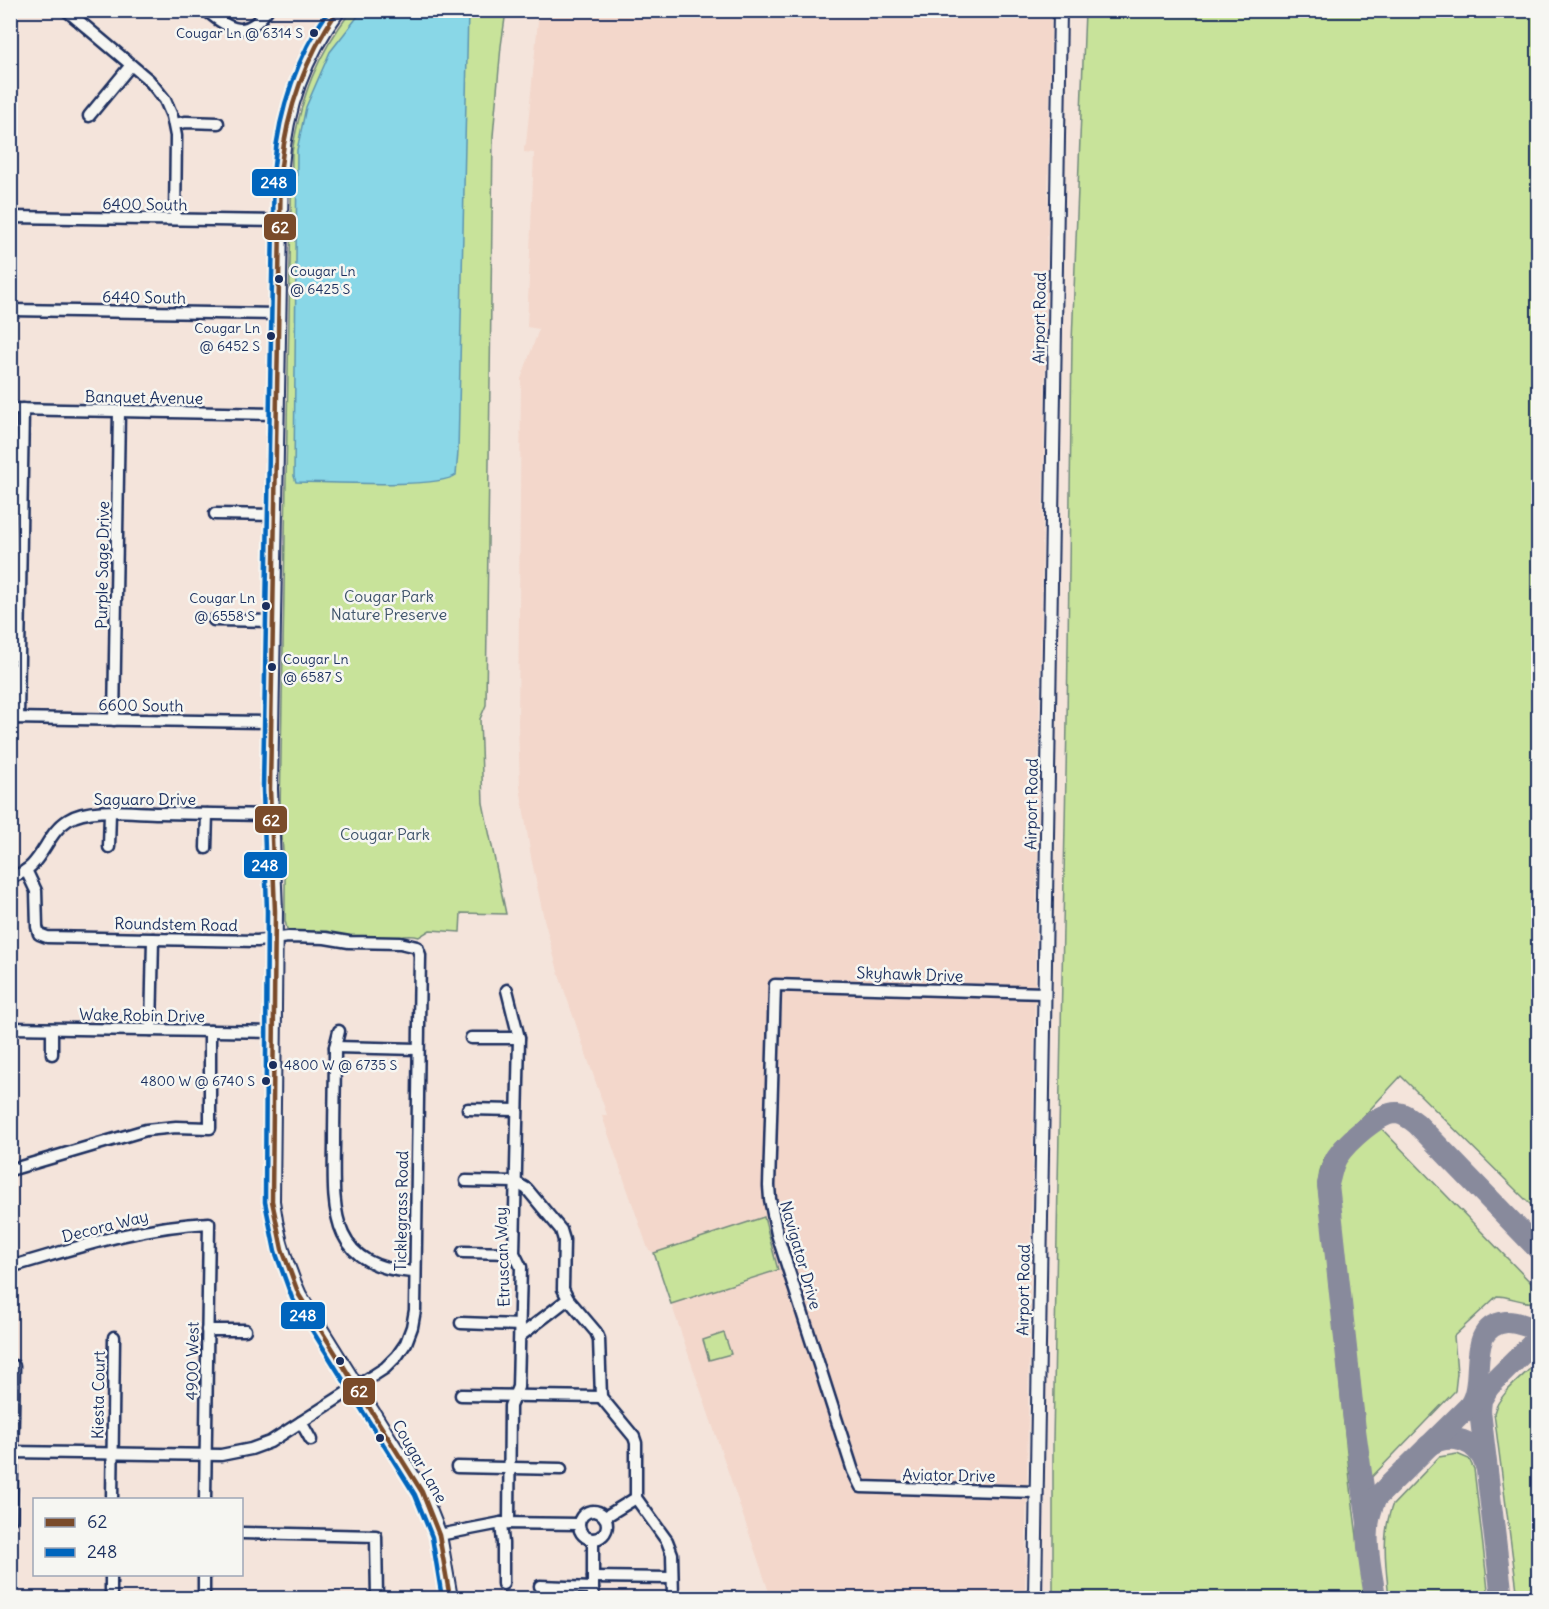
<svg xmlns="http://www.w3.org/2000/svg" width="1549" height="1609" font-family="Delius,sans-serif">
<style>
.built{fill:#f3d7cb}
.green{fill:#c8e39a;stroke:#72897c;stroke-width:1.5}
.water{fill:#89d7e7;stroke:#5d94b0;stroke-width:1.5}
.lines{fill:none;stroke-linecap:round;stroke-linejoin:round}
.taxiway{stroke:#888a9c;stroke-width:22}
.minor-casing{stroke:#1b2f5e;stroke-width:15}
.tertiary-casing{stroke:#1b2f5e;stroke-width:16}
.secondary-casing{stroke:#1b2f5e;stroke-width:18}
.minor{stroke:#f6f6f2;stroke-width:10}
.tertiary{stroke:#f6f6f2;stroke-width:12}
.secondary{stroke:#f6f6f2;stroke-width:14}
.bus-1-casing{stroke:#f6f6f2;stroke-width:9}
.bus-2-casing{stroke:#f6f6f2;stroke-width:9}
.bus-1{stroke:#7a4b2a;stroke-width:4.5}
.bus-2{stroke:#0065bd;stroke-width:4.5}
.bus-dot{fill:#1b2f5e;stroke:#f6f6f2;stroke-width:2}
.labels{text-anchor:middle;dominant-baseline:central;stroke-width:5;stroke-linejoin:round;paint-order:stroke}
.bus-label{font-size:14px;fill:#1b2f5e;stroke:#f6f6f2;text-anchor:end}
.street-label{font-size:16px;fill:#1b2f5e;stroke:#f6f6f2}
.park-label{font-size:16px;fill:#3e536a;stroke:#f6f6f2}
.line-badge{stroke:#f6f6f2;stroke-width:2}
.badge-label{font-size:16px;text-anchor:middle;font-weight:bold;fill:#fff}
</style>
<rect width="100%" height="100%" fill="#f4e4db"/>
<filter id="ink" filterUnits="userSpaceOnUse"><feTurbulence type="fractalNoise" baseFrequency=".0167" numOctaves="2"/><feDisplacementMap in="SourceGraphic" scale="12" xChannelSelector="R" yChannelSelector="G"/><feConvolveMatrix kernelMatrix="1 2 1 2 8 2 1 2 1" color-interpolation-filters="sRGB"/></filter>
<g filter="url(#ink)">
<polygon class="built" points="539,11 1051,11 1025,1598 771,1598 654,1253 648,1249 602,1116 607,1115 559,975 544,919 531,857 520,787 518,725 521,379 539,329 527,327 534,153 524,152 524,146 526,144"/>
<g class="green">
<path d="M351,11H506L501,46L493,136L486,705L480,719L483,803L506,914L461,913L460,932L430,930L419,937C408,933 399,938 387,938C356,937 325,936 293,933L287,929L285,921V879L280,810L292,152C302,94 316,57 351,11Z"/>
<path d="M1085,11H1538V1212L1401,1076L1324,1159L1320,1171L1318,1186C1337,1323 1344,1462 1366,1598H1053V1440L1067,722L1072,342Z"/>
<path d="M1380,1127L1538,1290V1302C1525,1305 1511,1296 1497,1296L1454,1336L1457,1373L1455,1391L1367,1482L1365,1431L1337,1182C1340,1158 1364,1143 1380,1127Z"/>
<polygon points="764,1217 778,1270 671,1304 654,1253"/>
<polygon points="724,1333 731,1354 709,1360 703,1340"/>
<path d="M1538,1361V1598H1518L1494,1413C1499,1393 1524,1376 1538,1361Z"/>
<path d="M1457,1454L1469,1459L1474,1469L1489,1598H1389C1386,1567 1381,1537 1392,1506L1439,1457Z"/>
</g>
<path class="water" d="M362,11H468L458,452L456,475C438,489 324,482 296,482L294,476L297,150L306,107L330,52Z"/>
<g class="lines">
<g class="taxiway">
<polyline points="1488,1388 1481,1400 1480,1411 1502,1598"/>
<path d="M1470,1405C1487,1380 1464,1327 1506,1322C1517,1321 1528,1328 1538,1329"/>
<path d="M1428,1446C1450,1431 1478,1440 1486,1466"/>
<path d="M1368,1523L1355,1430L1328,1184C1331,1174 1332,1165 1337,1157C1347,1142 1379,1112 1397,1113C1405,1114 1411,1119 1417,1124L1538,1249"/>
<path d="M1375,1598C1371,1566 1360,1529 1376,1498L1538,1338"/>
</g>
<defs>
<g id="minor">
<polyline points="66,10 149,80 165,100 172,116 176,136 175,219"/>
<path d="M206,10C229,30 247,40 267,10"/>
<polyline points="89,116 131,65"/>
<polyline points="174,124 186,122 218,123"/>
<polyline points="10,217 280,221"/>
<polyline points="10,310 278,314"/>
<polyline points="10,409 276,414"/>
<polyline points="215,514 274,515"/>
<polyline points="214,620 272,621"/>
<polyline points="10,718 271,722"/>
<polyline points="18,718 23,409"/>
<polyline points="114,720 119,411"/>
<polyline points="109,847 110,812"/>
<polyline points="206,848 207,814"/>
<path d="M10,877C42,871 44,835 68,820C90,806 134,813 159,813C196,814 233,814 270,815"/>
<polyline points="507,990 519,1038 514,1253 521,1267 518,1387 510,1406 509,1522"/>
<polyline points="10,1028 274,1032"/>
<polyline points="151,1030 153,939"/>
<path d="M339,1031L335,1047C335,1079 334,1111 334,1144C333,1211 329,1268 415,1272"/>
<polyline points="471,1038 519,1038"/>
<polyline points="335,1047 418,1049"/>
<polyline points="52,1054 52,1029"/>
<polyline points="468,1109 516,1110"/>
<polyline points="10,1170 146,1130 176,1127 210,1128 210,1031"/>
<polyline points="466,1181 515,1182 527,1189 561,1230 564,1240 563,1289 568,1299 596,1332 599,1339 601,1397 634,1437 636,1443 636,1498 667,1541 672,1554 673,1598"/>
<polyline points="463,1252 514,1253"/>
<path d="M10,1267C76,1248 140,1226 209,1223L205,1500"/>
<polyline points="461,1323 520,1325"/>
<polyline points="207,1330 245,1330"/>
<polyline points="520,1336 568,1299"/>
<polyline points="461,1395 601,1397"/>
<polyline points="301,1422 311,1440"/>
<polyline points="10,1452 221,1455 251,1449 270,1442 385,1368 397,1356 406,1343 412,1327 415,1310 420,955 417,947 400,943 349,942 325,938 288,937 257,941 47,937 39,934 37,927 36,891 26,870"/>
<polyline points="457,1467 561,1469"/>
<polyline points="1036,1492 861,1487 853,1471 777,1234 770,1199 769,1186 775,985 1045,993"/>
<polyline points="112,1500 114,1337"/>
<circle cx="593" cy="1525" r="14"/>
<polyline points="605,1517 636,1498"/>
<polyline points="11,1519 14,1366"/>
<polyline points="501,1523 503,1543 503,1584"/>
<polyline points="242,1533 376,1536 377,1598"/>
<polyline points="439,1535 501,1523 579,1524"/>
<polyline points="593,1577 672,1578"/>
<polyline points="540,1586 593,1588"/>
<polyline points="111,1598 111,1574"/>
<polyline points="204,1598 204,1574"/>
<polyline points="593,1598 593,1539"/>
</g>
<polyline id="tertiary" points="1035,1598 1060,10"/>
<path id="secondary" d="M338,10C303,57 285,109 281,166L270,789L275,911L272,1201C276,1234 285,1265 299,1295L422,1492L439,1535L450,1598"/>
</defs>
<use href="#minor" class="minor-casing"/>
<use href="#tertiary" class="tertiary-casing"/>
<use href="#secondary" class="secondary-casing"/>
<use href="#minor" class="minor"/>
<use href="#tertiary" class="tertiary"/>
<use href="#secondary" class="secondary"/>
<defs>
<path id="bus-1" d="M338,10C305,58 287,108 281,166L270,789L275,911L272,1201L282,1249L299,1295L422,1492L439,1535L450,1598"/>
<path id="bus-2" d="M329,10C296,58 279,109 274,166L263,789L267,911L265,1202L275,1251L292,1298L415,1495L432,1537L442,1598"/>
</defs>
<use href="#bus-1" class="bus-1-casing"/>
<use href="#bus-2" class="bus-2-casing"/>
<use href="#bus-1" class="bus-1"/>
<use href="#bus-2" class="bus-2"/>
</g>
</g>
<g class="bus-dot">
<circle cx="314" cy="33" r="5"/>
<circle cx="279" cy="279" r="5"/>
<circle cx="271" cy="336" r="5"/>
<circle cx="266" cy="606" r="5"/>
<circle cx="272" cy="667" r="5"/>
<circle cx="273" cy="1065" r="5"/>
<circle cx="266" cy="1081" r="5"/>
<circle cx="340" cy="1361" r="5"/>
<circle cx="380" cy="1438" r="5"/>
</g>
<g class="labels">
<g class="bus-label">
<text x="303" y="33">Cougar Ln @ 6314 S</text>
<text x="290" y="271" text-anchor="start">Cougar Ln<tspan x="290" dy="18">@ 6425 S</tspan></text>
<text x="260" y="328">Cougar Ln<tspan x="260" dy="18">@ 6452 S</tspan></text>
<text x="255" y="598">Cougar Ln<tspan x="255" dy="18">@ 6558 S</tspan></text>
<text x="283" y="659" text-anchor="start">Cougar Ln<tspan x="283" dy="18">@ 6587 S</tspan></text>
<text x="284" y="1065" text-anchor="start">4800 W @ 6735 S</text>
<text x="255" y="1081">4800 W @ 6740 S</text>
</g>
<g class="street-label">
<text transform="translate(145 204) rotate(1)">6400 South</text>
<text transform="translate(144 297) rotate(1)">6440 South</text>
<text transform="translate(1039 318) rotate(-89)">Airport Road</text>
<text transform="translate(144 397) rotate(1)">Banquet Avenue</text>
<text transform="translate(102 565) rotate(-89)">Purple Sage Drive</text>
<text transform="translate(141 705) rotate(1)">6600 South</text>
<text x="145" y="799">Saguaro Drive</text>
<text transform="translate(1031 804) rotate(-89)">Airport Road</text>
<text transform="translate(176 924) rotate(1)">Roundstem Road</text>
<text transform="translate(910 974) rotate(2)">Skyhawk Drive</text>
<text transform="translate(142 1015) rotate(1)">Wake Robin Drive</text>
<text transform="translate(401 1211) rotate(-89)">Ticklegrass Road</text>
<text transform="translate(105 1226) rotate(-14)">Decora Way</text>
<text transform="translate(801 1255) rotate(74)">Navigator Drive</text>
<text transform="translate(502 1257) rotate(-92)">Etruscan Way</text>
<text transform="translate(1023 1290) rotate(-89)">Airport Road</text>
<text transform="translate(192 1361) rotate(-89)">4900 West</text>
<text transform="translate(98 1395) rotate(-89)">Kiesta Court</text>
<text transform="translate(420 1461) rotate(60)">Cougar Lane</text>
<text transform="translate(949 1475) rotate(1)">Aviator Drive</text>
</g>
<g class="park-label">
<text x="389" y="596">Cougar Park<tspan x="389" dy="18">Nature Preserve</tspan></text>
<text x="385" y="834">Cougar Park</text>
</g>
</g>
<g class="line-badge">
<rect x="251" y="168" width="46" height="29" rx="6" fill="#0065bd"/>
<rect x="263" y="213" width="34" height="28" rx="6" fill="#7a4b2a"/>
<rect x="254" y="805" width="34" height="29" rx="6" fill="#7a4b2a"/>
<rect x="243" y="851" width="45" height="28" rx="6" fill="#0065bd"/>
<rect x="280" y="1301" width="46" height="29" rx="6" fill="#0065bd"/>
<rect x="342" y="1377" width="34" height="29" rx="6" fill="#7a4b2a"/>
</g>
<g class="badge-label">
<text x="274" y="188">248</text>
<text x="280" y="233">62</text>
<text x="271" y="826">62</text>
<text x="265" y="871">248</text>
<text x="303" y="1321">248</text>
<text x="359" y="1397">62</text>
</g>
<rect width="1549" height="1609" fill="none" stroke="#f6f6f2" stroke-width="36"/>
<rect x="18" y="18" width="1513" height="1573" fill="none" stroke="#1b2f5e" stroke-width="2" filter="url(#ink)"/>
<rect x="33" y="1498" width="210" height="78" fill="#f6f6f2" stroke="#9ea6b7" stroke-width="1.5"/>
<rect x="45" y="1518" width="30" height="9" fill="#7a4b2a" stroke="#9ea6b7" stroke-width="1.5"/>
<text x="87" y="1528" font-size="18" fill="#1b2f5e">62</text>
<rect x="45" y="1548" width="30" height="9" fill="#0065bd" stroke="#9ea6b7" stroke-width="1.5"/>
<text x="87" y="1558" font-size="18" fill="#1b2f5e">248</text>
</svg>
